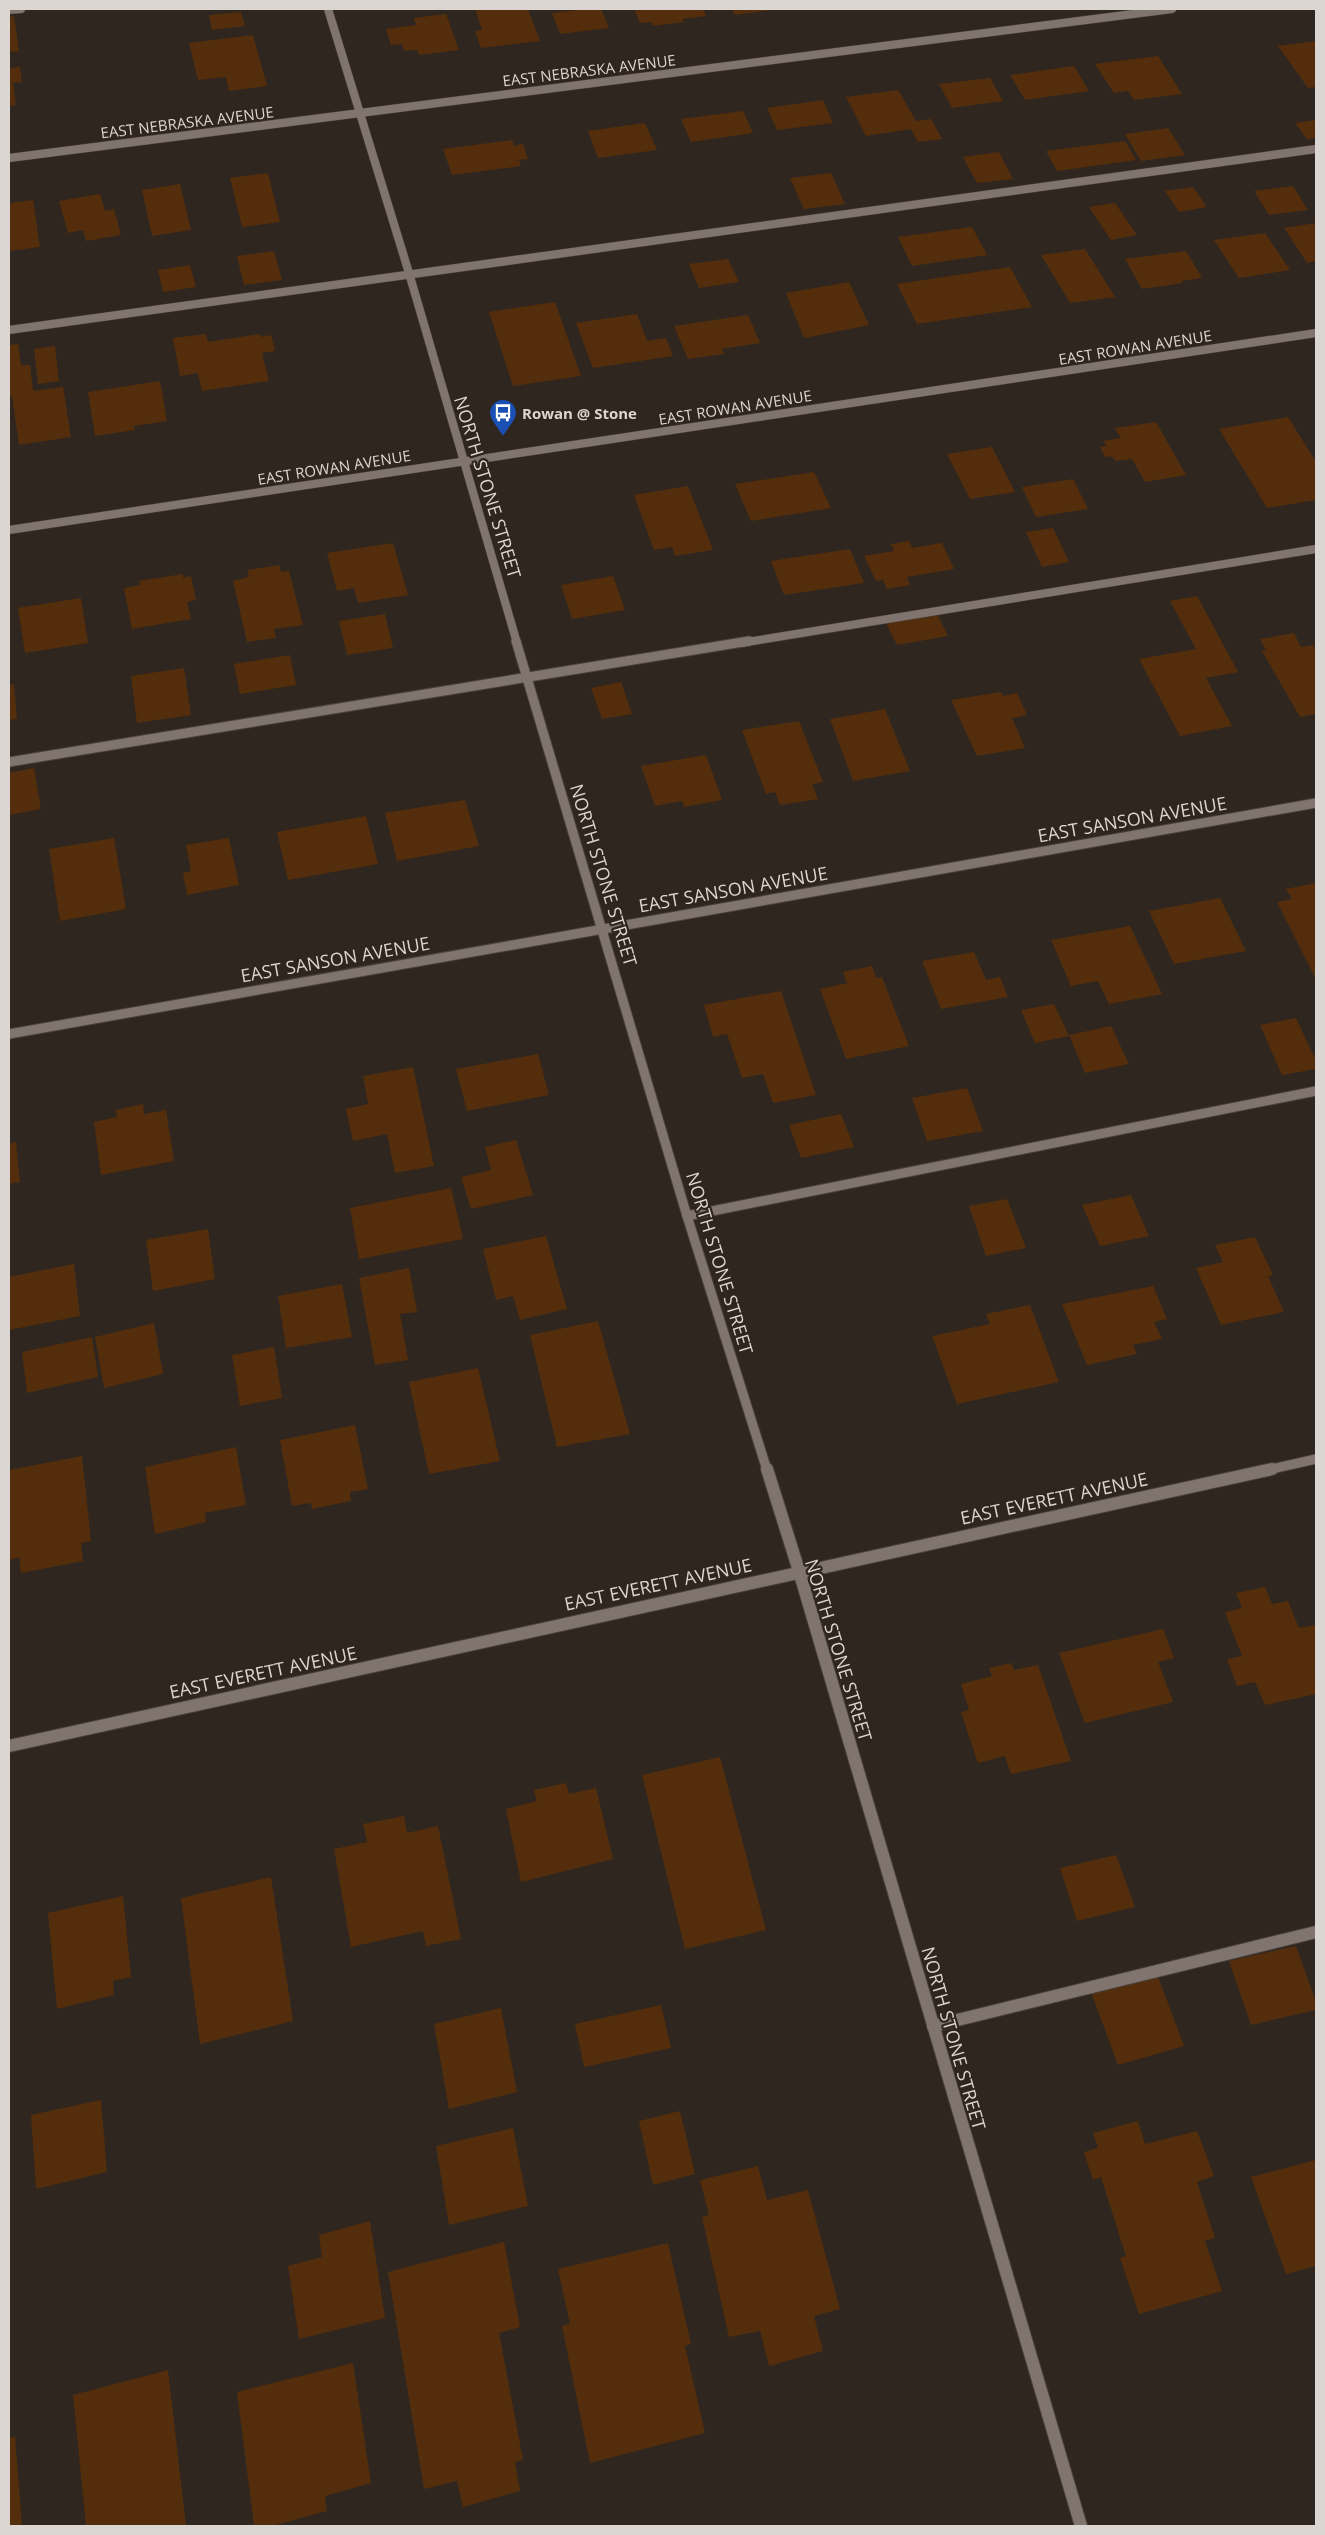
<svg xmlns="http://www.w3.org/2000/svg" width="1325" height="2535" font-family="'Open Sans',sans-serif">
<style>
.building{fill:#542e0c}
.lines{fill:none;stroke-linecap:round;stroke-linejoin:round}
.service-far2-casing{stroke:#4a433d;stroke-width:9}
.service-far1-casing{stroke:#4a433d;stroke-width:11}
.service-casing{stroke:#4a433d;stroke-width:14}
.minor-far2-casing{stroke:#4a433d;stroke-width:9}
.minor-far1-casing{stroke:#4a433d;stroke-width:11}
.minor-casing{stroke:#4a433d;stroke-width:14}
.service-far2{stroke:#80756e;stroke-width:8}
.service-far1{stroke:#80756e;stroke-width:9}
.service{stroke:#80756e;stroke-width:12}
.minor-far2{stroke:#80756e;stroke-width:8}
.minor-far1{stroke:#80756e;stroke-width:9}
.minor{stroke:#80756e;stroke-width:12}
.labels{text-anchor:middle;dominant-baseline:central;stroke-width:4.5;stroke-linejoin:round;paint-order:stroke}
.far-street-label{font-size:15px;fill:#dcd6d2;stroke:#2f261f}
.far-poi-label{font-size:15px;font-weight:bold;fill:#dcd6d2;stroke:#2f261f;text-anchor:start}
.street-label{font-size:18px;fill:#dcd6d2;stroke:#2f261f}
</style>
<rect width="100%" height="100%" fill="#2f261f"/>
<g class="building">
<polygon points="475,9 528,9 540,41 481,48 475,31 482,30"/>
<polygon points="585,9 601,9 609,28 560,34 552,13"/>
<polygon points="634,9 703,9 706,16 682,19 684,22 653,26 651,22 640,23"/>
<polygon points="732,9 771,9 771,10 735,15"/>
<polygon points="241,12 245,26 212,30 209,15"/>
<polygon points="446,14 459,50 419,55 417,50 404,51 402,44 391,45 386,29 416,25 414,18"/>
<polygon points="14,16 19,51 9,52 9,17"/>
<polygon points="253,35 267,86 229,91 226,77 198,80 189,43"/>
<polygon points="1316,41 1316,87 1308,88 1278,46"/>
<polygon points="1158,56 1182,94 1134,100 1128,91 1114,93 1095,64"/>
<polygon points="1074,66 1089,91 1025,100 1010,75"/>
<polygon points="20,67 22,82 13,83 16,105 9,106 9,68"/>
<polygon points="990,78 1003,101 952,108 939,84"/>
<polygon points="898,90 916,121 931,119 942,139 918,142 911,129 866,136 846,97"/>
<polygon points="823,100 833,123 777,130 767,108"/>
<polygon points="743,111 753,133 691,142 681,119"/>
<polygon points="1316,120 1316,138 1307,139 1295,123"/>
<polygon points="645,123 657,150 598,158 588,131"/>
<polygon points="1168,128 1185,155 1141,161 1125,134"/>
<polygon points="512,140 514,146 523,144 528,159 519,160 521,166 452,175 443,149"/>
<polygon points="1125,141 1136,160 1057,171 1046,151"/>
<polygon points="999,152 1013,179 977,183 963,157"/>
<polygon points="268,173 280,222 242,227 230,178"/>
<polygon points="831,173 845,204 804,209 790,178"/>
<polygon points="180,184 191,230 152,236 142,190"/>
<polygon points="1293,186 1308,210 1269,215 1254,191"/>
<polygon points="1193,187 1207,207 1179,212 1165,191"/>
<polygon points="100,194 105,211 114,209 121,235 86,241 83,230 68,233 59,201"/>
<polygon points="33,200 40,247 9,251 9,203"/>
<polygon points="1115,203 1137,235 1111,240 1089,207"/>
<polygon points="1316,223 1316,261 1307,263 1284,228"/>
<polygon points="972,227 987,255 912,266 898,237"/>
<polygon points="1265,233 1290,270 1239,278 1214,240"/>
<polygon points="1085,249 1115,297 1070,303 1041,255"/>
<polygon points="274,251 282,280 244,285 237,256"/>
<polygon points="1186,251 1202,278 1181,281 1183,283 1142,289 1125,259"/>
<polygon points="728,259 739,282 699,288 689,264"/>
<polygon points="190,265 196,287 163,292 158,270"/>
<polygon points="1010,267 1032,307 917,324 897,284"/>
<polygon points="849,282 869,325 804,338 786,293"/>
<polygon points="555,302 581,376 513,386 489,312"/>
<polygon points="637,314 647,341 666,338 673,356 593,368 576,323"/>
<polygon points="748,315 760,343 722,349 724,354 688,359 674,326"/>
<polygon points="206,334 208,342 260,334 261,337 271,335 275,351 262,353 269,381 202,391 198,373 180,376 173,338"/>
<polygon points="18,344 21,365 30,365 33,391 63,387 71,437 19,445 12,396 9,396 9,345"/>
<polygon points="55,346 59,381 38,384 34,349"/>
<polygon points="160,381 167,421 134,426 135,430 95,436 88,392"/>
<polygon points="1288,417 1316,462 1316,500 1267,508 1219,429"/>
<polygon points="1156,422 1186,475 1145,482 1132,459 1115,461 1112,456 1105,457 1100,447 1107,446 1103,441 1121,438 1115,428"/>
<polygon points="992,447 1015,492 970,499 947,454"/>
<polygon points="814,472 831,508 751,521 735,484"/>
<polygon points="1073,479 1088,509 1036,517 1022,487"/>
<polygon points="688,486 713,550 675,556 672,547 654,550 634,495"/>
<polygon points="1053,528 1069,562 1042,567 1026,532"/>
<polygon points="909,541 912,548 942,543 954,569 907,577 910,585 887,589 883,580 876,581 864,556 894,551 891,544"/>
<polygon points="393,543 408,595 358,603 354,588 337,591 327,553"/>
<polygon points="850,549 864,583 784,595 771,561"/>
<polygon points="280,565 281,572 289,571 303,625 274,629 276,638 247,642 233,581 249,577 247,570"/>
<polygon points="183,574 183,578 191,576 196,600 187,602 191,619 132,629 124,588 140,585 139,581"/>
<polygon points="613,576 625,610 572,619 561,585"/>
<polygon points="1197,596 1238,672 1206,678 1232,726 1180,736 1139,659 1196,649 1170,601"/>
<polygon points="81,598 88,643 25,653 18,608"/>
<polygon points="385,614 393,648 347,655 339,621"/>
<polygon points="937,614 948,636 897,645 886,623"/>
<polygon points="1294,633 1301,647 1313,645 1316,651 1316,714 1300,717 1262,651 1266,650 1260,639"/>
<polygon points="290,655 296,685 240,694 234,664"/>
<polygon points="184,668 191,715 137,723 131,676"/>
<polygon points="621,682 632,714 602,719 591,688"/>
<polygon points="14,684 17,719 9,720 9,685"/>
<polygon points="1001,692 1003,696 1017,693 1027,715 1012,718 1025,748 977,756 951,700"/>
<polygon points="885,709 910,771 853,781 830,719"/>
<polygon points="799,721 823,782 812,784 818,799 780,805 775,792 766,794 742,730"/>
<polygon points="706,755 722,800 684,807 682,801 655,806 641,766"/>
<polygon points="34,768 41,809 9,815 9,773"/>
<polygon points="465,800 479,846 397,861 385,813"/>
<polygon points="366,816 378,864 288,880 277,832"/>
<polygon points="114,838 126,909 60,921 49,849"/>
<polygon points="229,838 239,885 187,895 183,873 191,871 186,845"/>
<polygon points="1316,883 1316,979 1277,902 1292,899 1286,889"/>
<polygon points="1220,898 1246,951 1174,964 1149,911"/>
<polygon points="1130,926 1162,994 1109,1004 1098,981 1071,986 1051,940"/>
<polygon points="974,952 986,980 1000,977 1008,997 941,1009 922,961"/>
<polygon points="872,966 876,978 882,977 909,1046 846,1059 820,989 847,983 843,972"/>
<polygon points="781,991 816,1095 773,1103 763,1074 742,1078 727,1034 713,1037 704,1005"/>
<polygon points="1054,1004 1069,1036 1035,1043 1021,1010"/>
<polygon points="1296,1018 1316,1061 1316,1069 1282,1075 1260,1025"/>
<polygon points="1111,1026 1129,1064 1085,1073 1069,1035"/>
<polygon points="538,1054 549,1095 467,1111 456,1069"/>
<polygon points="413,1067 434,1166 395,1173 387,1134 353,1141 346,1109 368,1104 363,1076"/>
<polygon points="967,1088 983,1131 927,1141 912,1098"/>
<polygon points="143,1104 144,1114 166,1110 174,1161 101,1175 94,1122 117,1117 116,1110"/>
<polygon points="841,1114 854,1147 801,1158 789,1125"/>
<polygon points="516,1140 533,1195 471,1209 461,1177 491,1170 485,1147"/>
<polygon points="16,1142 20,1182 9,1184 9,1143"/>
<polygon points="451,1188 463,1239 359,1259 350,1208"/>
<polygon points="1131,1195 1149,1236 1100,1246 1082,1205"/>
<polygon points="1007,1199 1026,1248 986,1256 969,1206"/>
<polygon points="208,1229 215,1279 153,1291 146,1240"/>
<polygon points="546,1236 567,1309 520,1320 513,1296 496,1300 483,1249"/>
<polygon points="1255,1237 1273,1275 1268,1276 1284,1312 1221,1325 1196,1268 1223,1262 1215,1245"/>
<polygon points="74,1264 80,1316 9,1330 9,1277"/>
<polygon points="409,1268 417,1312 400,1314 408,1360 375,1365 359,1278"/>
<polygon points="342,1284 352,1337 286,1348 278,1296"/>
<polygon points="1153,1286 1167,1319 1154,1322 1162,1339 1133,1345 1137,1354 1087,1365 1062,1304"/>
<polygon points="1030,1305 1059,1382 957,1404 932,1336 990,1324 986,1314"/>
<polygon points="598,1321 630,1434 557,1447 530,1335"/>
<polygon points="154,1323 163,1374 104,1388 95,1337"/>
<polygon points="92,1337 98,1377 27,1393 22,1352"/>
<polygon points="274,1347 282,1398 240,1406 232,1355"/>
<polygon points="478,1368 500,1461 429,1474 409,1382"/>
<polygon points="355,1425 368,1489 350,1492 351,1501 312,1509 311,1503 292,1506 280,1440"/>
<polygon points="236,1447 246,1505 205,1513 206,1522 155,1534 145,1467"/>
<polygon points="82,1456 91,1541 81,1543 83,1561 21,1573 19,1557 10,1560 9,1470"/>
<polygon points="1265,1587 1272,1604 1288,1601 1299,1628 1316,1625 1316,1668 1314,1669 1316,1674 1316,1694 1265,1705 1255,1682 1237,1686 1227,1659 1242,1656 1225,1612 1242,1608 1236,1593"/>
<polygon points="1163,1629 1174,1658 1158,1662 1173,1702 1085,1723 1059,1653"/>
<polygon points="1011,1663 1014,1670 1038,1665 1071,1761 1011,1774 1005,1756 978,1763 961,1712 969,1710 961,1684 992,1676 989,1668"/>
<polygon points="720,1757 766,1930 685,1949 642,1775"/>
<polygon points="566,1783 569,1794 596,1788 613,1859 521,1882 506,1809 537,1801 534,1790"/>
<polygon points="404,1816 407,1833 438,1826 461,1939 426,1946 423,1931 351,1947 334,1849 367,1842 363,1824"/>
<polygon points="1116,1855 1135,1907 1077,1921 1060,1868"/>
<polygon points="271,1877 293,2021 200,2044 181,1898"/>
<polygon points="123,1896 131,1977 113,1981 114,1995 57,2009 48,1913"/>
<polygon points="1296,1946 1316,2002 1316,2010 1251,2025 1229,1961"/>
<polygon points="1157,1974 1184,2046 1118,2065 1091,1992"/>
<polygon points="661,2005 671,2048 584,2067 575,2024"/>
<polygon points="501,2008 517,2092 449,2109 434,2024"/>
<polygon points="101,2100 107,2172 36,2189 31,2115"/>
<polygon points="680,2111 695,2174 653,2185 639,2121"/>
<polygon points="1138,2121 1145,2144 1197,2131 1214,2176 1197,2182 1215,2238 1205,2241 1222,2291 1139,2314 1120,2258 1126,2256 1101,2177 1093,2180 1084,2152 1098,2148 1093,2133"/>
<polygon points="513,2128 528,2206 449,2225 436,2146"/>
<polygon points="1316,2160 1316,2266 1286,2274 1251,2177"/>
<polygon points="758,2166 767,2200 808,2190 840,2309 814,2316 823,2351 769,2366 760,2331 729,2337 702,2217 709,2215 700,2180"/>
<polygon points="370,2221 385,2318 299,2339 288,2266 322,2257 319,2235"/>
<polygon points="504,2242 520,2327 499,2333 523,2460 515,2462 520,2491 463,2507 457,2481 424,2489 388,2272"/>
<polygon points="668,2243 691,2344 685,2346 705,2433 590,2463 562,2326 570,2324 558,2269"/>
<polygon points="353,2363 371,2483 325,2496 327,2511 272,2526 254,2526 237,2392"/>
<polygon points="168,2370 186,2526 86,2526 73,2395"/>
<polygon points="15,2436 22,2526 9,2526 9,2438"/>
</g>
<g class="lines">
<defs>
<g id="service-far2">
<polyline points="9,10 21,9"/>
<polyline points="9,330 1316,149"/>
<polyline points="741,643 1316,549"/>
</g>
<g id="service-far1">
<polyline points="9,762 749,641"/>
<polyline points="687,1216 1316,1091"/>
</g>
<polyline id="service" points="933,2026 1316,1932"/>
<g id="minor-far2">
<polyline points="328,9 409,273 517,643"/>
<polyline points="9,158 1172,9"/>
<polyline points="9,530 1316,333"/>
</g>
<g id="minor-far1">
<polyline points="516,641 687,1216 767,1470"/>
<polyline points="9,1034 1316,803"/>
<polyline points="1267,1470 1316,1459"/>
</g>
<g id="minor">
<polyline points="767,1469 799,1571 1081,2526"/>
<polyline points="9,1746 1272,1469"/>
</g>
</defs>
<use href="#service-far2" class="service-far2-casing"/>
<use href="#service-far1" class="service-far1-casing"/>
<use href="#service" class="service-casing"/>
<use href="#minor-far2" class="minor-far2-casing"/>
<use href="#minor-far1" class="minor-far1-casing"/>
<use href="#minor" class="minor-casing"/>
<use href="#service-far2" class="service-far2"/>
<use href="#service-far1" class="service-far1"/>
<use href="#service" class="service"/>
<use href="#minor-far2" class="minor-far2"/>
<use href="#minor-far1" class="minor-far1"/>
<use href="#minor" class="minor"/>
</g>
<defs>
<symbol id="bus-pin" viewBox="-11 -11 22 30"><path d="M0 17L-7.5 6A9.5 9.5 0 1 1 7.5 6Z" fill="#1a4fb4" stroke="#2f261f"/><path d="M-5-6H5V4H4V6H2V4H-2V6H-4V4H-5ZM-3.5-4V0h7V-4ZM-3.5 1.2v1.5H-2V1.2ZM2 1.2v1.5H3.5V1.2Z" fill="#fff"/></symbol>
</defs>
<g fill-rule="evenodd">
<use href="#bus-pin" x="487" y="397" width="32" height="43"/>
</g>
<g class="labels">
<g class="far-street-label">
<text transform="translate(589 70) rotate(-7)">EAST NEBRASKA AVENUE</text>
<text transform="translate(187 122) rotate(-7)">EAST NEBRASKA AVENUE</text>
<text transform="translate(1135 347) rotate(-9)">EAST ROWAN AVENUE</text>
<text transform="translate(735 407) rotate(-9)">EAST ROWAN AVENUE</text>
<text transform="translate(334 467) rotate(-9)">EAST ROWAN AVENUE</text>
</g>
<g class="far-poi-label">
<text x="522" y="413">Rowan @ Stone</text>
</g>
<g class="street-label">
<text transform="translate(488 487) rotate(73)">NORTH STONE STREET</text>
<text transform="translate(1132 819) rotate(-10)">EAST SANSON AVENUE</text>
<text transform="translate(604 875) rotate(73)">NORTH STONE STREET</text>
<text transform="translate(733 889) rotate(-10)">EAST SANSON AVENUE</text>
<text transform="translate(335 959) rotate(-10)">EAST SANSON AVENUE</text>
<text transform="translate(720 1263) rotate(73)">NORTH STONE STREET</text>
<text transform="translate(1054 1498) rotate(-12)">EAST EVERETT AVENUE</text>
<text transform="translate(658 1584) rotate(-12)">EAST EVERETT AVENUE</text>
<text transform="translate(839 1650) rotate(73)">NORTH STONE STREET</text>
<text transform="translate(263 1672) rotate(-12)">EAST EVERETT AVENUE</text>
<text transform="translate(954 2038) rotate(74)">NORTH STONE STREET</text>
</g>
</g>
<rect width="1325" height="2535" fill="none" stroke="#dcd6d2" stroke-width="20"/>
</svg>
